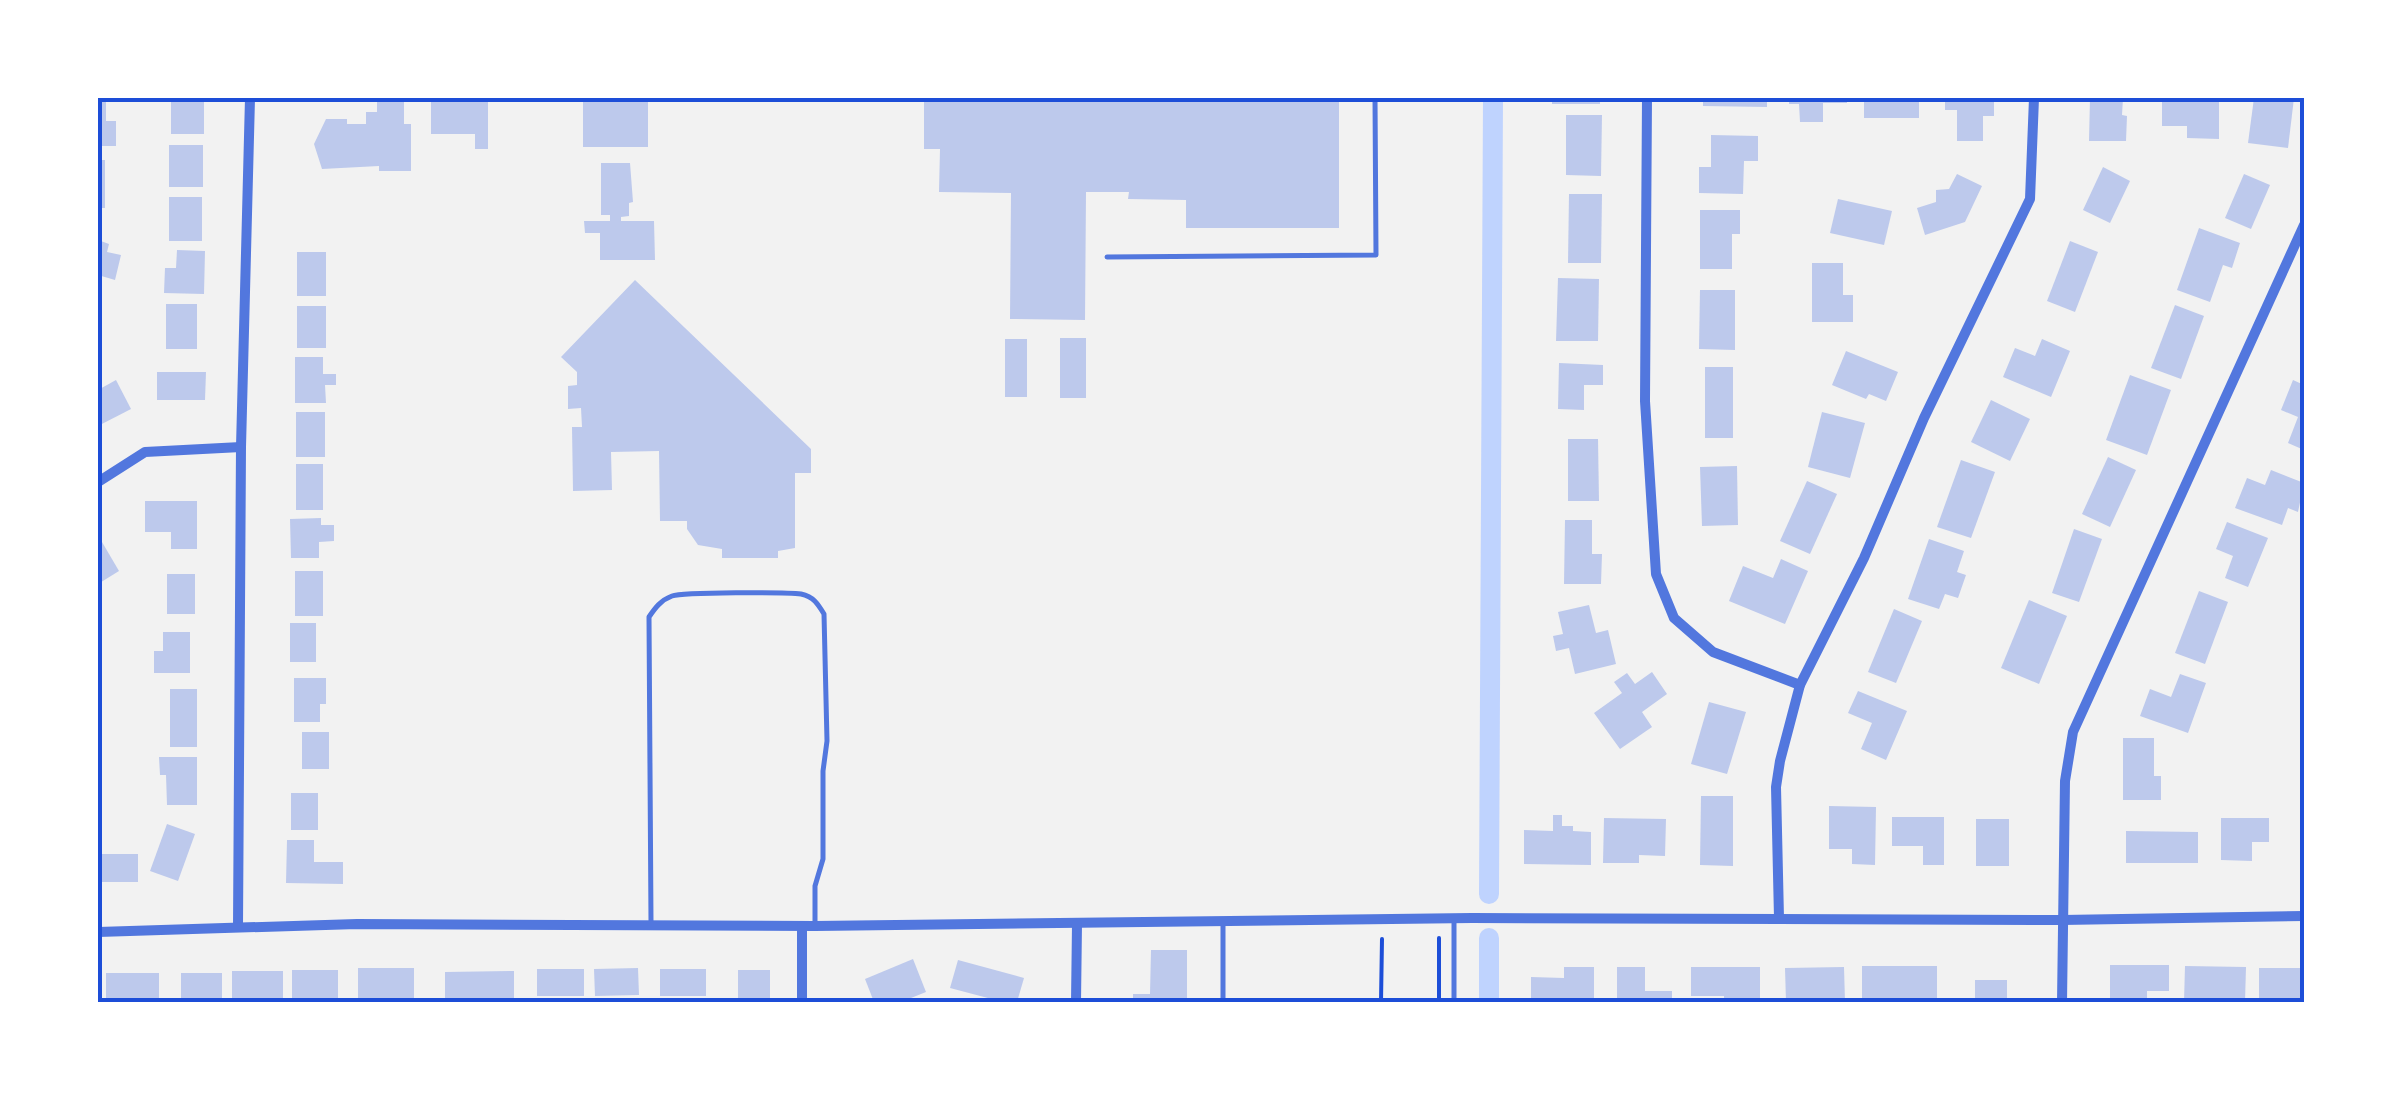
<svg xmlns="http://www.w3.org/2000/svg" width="2402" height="1100" font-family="Figtree,sans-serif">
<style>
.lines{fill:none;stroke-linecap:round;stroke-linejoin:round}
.canal{stroke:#bfd3fe;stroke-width:20}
.building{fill:#bdc9ec}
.path{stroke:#1d4ed8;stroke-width:4}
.service{stroke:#5277de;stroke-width:5}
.minor{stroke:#5277de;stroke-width:10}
.neatline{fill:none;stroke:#1d4ed8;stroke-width:4}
</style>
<rect width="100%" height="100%" fill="#f2f2f2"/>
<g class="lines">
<g class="canal">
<polyline points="1489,894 1493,98"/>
<polyline points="1489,1002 1489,938"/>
</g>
</g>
<g class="building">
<rect x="171" y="98" width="33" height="36"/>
<polygon points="431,98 488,98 488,149 475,149 475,134 431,134"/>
<rect x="583" y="98" width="65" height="49"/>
<polygon points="924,98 1339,98 1339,228 1186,228 1186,200 1128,199 1129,192 1086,192 1085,320 1010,319 1011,193 939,192 940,149 924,149"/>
<rect x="1552" y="98" width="48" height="6"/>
<polygon points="1703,98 1767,98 1767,107 1703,106"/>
<polygon points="1789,98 1847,98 1847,103 1823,103 1823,122 1800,122 1799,104 1789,104"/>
<rect x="1864" y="98" width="55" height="20"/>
<polygon points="1945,98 1994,98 1994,116 1983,116 1983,141 1957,141 1957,110 1945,110"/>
<polygon points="2090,98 2123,98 2122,115 2127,116 2126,141 2089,141"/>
<polygon points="2162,98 2219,98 2219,139 2187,138 2187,126 2162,126"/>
<polygon points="2254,98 2294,98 2288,148 2248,143"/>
<polygon points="98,100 106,100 106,121 116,121 116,146 98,146"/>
<polygon points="377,100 404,100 404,124 411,124 411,171 379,171 379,166 322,169 314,144 326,119 347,119 347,124 366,124 366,112 377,112"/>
<polygon points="1566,115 1602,115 1601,176 1566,175"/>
<polygon points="1711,135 1758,136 1758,161 1744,161 1743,194 1699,193 1699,167 1711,167"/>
<rect x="169" y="145" width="34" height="42"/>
<rect x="98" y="160" width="7" height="48"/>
<polygon points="601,163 630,163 633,202 629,203 629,216 621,217 621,221 654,221 655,260 600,260 600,233 585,233 584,221 610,221 610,215 601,215"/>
<polygon points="2103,167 2130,181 2110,223 2083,210"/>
<polygon points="1957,174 1982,186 1965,222 1925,235 1917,208 1936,202 1936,190 1949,189"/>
<polygon points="2244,174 2270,185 2251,229 2225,218"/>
<polygon points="1569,194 1602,194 1601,263 1568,263"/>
<rect x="169" y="197" width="33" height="44"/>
<polygon points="1838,199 1892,211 1884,245 1830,233"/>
<polygon points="1700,210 1740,210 1740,234 1732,234 1732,269 1700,269"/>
<polygon points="2199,228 2240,243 2232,268 2223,265 2210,302 2177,290"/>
<polygon points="98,240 109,244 107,252 121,255 115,280 98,275"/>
<polygon points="2070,241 2098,252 2075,312 2047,301"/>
<polygon points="177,250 205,251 204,294 164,293 165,268 176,268"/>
<rect x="297" y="252" width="29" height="44"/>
<polygon points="1812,263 1843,263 1843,295 1853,295 1853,322 1812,322"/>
<polygon points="1558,278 1599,279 1598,341 1556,341"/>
<polygon points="635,280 811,449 811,473 795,473 795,548 778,551 778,558 722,558 722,549 698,545 687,529 687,521 660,521 659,451 611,452 612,490 573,491 572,427 582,427 581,408 568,409 568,386 577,385 577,372 561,357"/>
<polygon points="1700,290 1735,290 1735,350 1699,349"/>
<rect x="166" y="304" width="31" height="45"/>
<polygon points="2175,305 2204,316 2181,379 2151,368"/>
<rect x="297" y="306" width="29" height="42"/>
<rect x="1060" y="338" width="26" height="60"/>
<rect x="1005" y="339" width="22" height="58"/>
<polygon points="2042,339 2070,351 2051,397 2003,377 2015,348 2035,356"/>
<polygon points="1846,351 1898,372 1886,401 1869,394 1866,399 1832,385"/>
<polygon points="295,357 323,357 323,374 336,374 336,385 325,385 326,403 295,403"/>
<polygon points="1559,363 1603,365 1603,385 1584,385 1584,410 1558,409"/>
<rect x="1705" y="367" width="28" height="71"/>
<polygon points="157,372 206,372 205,400 157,400"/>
<polygon points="2130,375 2171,390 2147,455 2106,440"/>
<polygon points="116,380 131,409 98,426 98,390"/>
<polygon points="2293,380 2304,385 2304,450 2288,443 2298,417 2281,410"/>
<polygon points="1991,400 2030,419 2010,461 1971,442"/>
<rect x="296" y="412" width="29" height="45"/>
<polygon points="1822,412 1865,423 1850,478 1808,467"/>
<polygon points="1568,439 1598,439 1599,501 1568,501"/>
<polygon points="2108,457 2136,470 2110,527 2082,514"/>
<polygon points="1961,460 1995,472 1971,538 1937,527"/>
<rect x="296" y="464" width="27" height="46"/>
<polygon points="1737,466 1738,525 1702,526 1700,467"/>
<polygon points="2271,470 2304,483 2298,512 2288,508 2282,525 2235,508 2247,478 2265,485"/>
<polygon points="1807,481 1837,494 1810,554 1780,541"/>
<polygon points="145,501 197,501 197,549 171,549 171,532 145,532"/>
<polygon points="321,518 321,525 334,525 334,541 319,542 319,558 291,558 290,519"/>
<polygon points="1565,520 1592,520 1592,554 1602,554 1601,584 1564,584"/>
<polygon points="2227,522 2268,538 2248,587 2225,578 2233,556 2216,549"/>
<polygon points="2074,529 2102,539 2079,602 2052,593"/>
<polygon points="1929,539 1964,551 1957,572 1966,575 1958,598 1945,594 1939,609 1908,599"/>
<polygon points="102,542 119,571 98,584 98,545"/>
<polygon points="1781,559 1808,571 1785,624 1729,601 1743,566 1773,578"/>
<rect x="295" y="571" width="28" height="45"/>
<rect x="167" y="574" width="28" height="40"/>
<polygon points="2199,591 2228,602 2205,664 2175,653"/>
<polygon points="2029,600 2067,616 2039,684 2001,668"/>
<polygon points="1589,605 1596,633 1608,630 1616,664 1575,674 1569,648 1556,651 1553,636 1563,634 1558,612"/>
<polygon points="1894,609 1922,621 1896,683 1868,672"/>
<rect x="290" y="623" width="26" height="39"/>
<polygon points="163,632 190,632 190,673 154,673 154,651 163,651"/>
<polygon points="2300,640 2304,640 2304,703 2301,703"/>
<polygon points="1652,672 1667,694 1642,712 1652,727 1620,749 1594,713 1622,693 1614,682 1627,673 1635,684"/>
<polygon points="2180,674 2206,683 2188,733 2140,716 2150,689 2171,697"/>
<polygon points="294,678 326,678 326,704 320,704 320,722 294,722"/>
<rect x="170" y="689" width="27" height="58"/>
<polygon points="1858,691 1907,711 1886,760 1861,749 1872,723 1848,713"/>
<polygon points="1709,702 1746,712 1727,774 1691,764"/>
<rect x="302" y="732" width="27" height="37"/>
<polygon points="2123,738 2154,738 2154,776 2161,776 2161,800 2123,800"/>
<polygon points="159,757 197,757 197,805 167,805 166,775 160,775"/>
<rect x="291" y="793" width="27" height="37"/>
<polygon points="1701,796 1733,796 1733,866 1700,865"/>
<polygon points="1829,806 1876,807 1875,865 1852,864 1852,849 1829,849"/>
<polygon points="1553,815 1562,815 1562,826 1573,826 1573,831 1591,832 1591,865 1524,864 1524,830 1553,831"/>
<polygon points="1892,817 1944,817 1944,865 1923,865 1923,846 1892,846"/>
<polygon points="1604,818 1666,819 1665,856 1639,855 1639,863 1603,863"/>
<polygon points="2221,818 2269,818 2269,842 2252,842 2252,861 2221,860"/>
<rect x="1976" y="819" width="33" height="47"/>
<polygon points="167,824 195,834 178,881 150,871"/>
<polygon points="2126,831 2198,832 2198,863 2126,863"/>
<polygon points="287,840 314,840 314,862 343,862 343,884 286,883"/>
<rect x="98" y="854" width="40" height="28"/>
<polygon points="1151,950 1187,950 1187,1002 1133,1002 1133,994 1150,994"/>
<polygon points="913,959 926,992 901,1002 874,1002 865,979"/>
<polygon points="958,960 1024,978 1017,1002 1003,1002 950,988"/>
<polygon points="2110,965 2169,965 2169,991 2147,991 2147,1002 2110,1002"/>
<polygon points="1862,966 1937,966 1937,1002 1862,1000"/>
<polygon points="2185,966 2246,967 2245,1002 2184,1002"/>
<polygon points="1564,967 1594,967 1594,1002 1531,1002 1531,977 1564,978"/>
<polygon points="1617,967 1645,967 1645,991 1672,991 1672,1002 1617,1002"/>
<polygon points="1691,967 1760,967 1760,1002 1724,1002 1724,996 1691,996"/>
<polygon points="1844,967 1845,1002 1786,1002 1785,968"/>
<rect x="358" y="968" width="56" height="32"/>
<polygon points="638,968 639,995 595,996 594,969"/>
<rect x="2259" y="968" width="45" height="34"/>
<rect x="537" y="969" width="47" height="27"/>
<rect x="660" y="969" width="46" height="27"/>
<rect x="292" y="970" width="46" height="28"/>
<rect x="738" y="970" width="32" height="32"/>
<rect x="232" y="971" width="51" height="28"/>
<polygon points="514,971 514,1002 445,1002 445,972"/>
<rect x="106" y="973" width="53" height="29"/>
<rect x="181" y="973" width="41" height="29"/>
<rect x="1975" y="980" width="32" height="22"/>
</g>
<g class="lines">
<g class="path">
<polyline points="1381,1002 1382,939"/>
<polyline points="1439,1002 1439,938"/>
</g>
<g class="service">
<polyline points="1107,257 1376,255 1375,98"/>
<path d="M651,922L649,617C655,608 661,600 672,596C683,592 788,592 801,594C814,597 818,604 824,614L827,741L823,771V859L815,886V923"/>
<polyline points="1223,1002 1223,921"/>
<polyline points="1454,1002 1454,918"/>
</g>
<g class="minor">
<polyline points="1647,98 1645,401 1656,574 1674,618 1713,652 1800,685"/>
<polyline points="98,482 145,452 241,447"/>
<polyline points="1779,918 1776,787 1780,761 1800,685 1864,558 1924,418 2030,199 2034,98"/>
<polyline points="238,927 241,447 250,98"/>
<polyline points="98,932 357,924 815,926 1472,918 2062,920 2304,916"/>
<polyline points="802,1002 802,926"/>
<polyline points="1076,1002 1077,924"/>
<polyline points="2062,1002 2065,781 2073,732 2304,225"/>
</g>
</g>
<rect width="2402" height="1100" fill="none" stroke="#ffffff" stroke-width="200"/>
<rect x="100" y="100" width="2202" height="900" class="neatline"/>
</svg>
